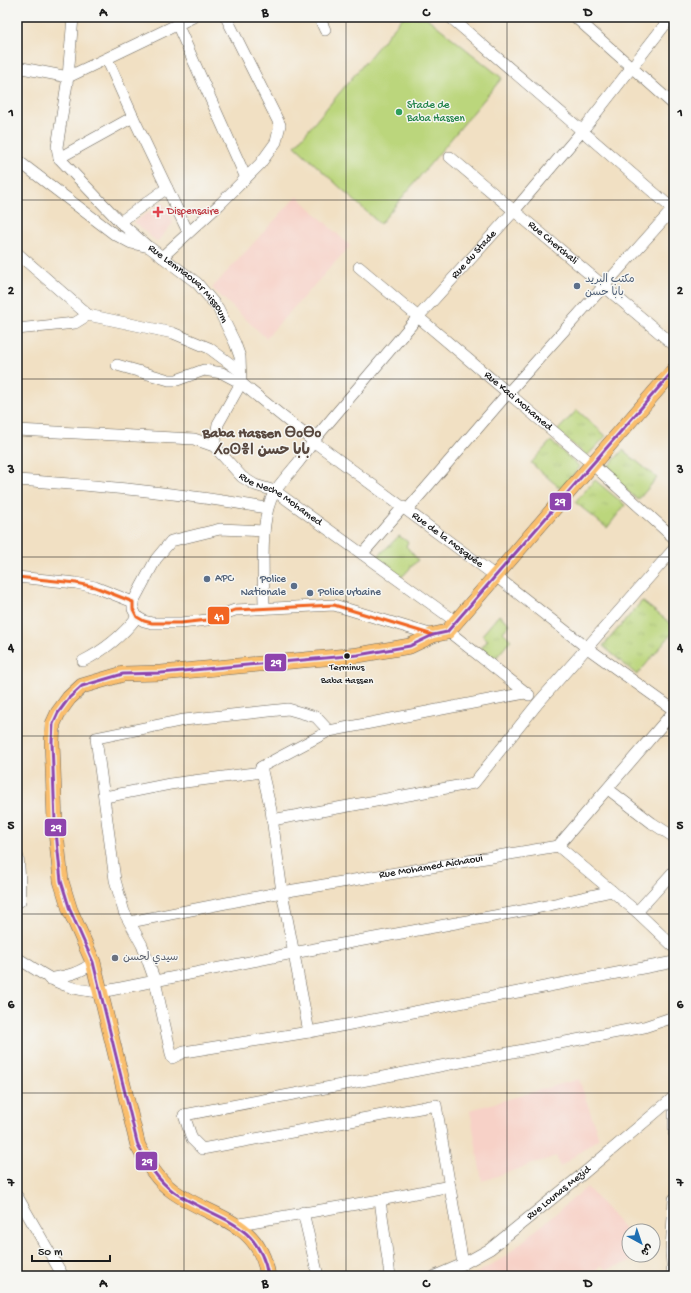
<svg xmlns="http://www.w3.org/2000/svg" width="691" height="1293" font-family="'Gochi Hand','Playpen Sans Arabic','Noto Sans Tifinagh',sans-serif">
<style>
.built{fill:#f7d1c7}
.grass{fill:url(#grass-tufts);stroke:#6c794c}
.garden{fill:#bbd67c;stroke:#6c794c}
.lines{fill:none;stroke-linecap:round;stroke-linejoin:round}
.minor-casing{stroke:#676156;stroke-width:12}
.major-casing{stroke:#676156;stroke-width:16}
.minor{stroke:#fff;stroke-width:11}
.major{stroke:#fabe6d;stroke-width:15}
.bus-1-casing{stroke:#f6f6f2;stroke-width:6}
.bus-2-casing{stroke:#f6f6f2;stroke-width:6}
.bus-1{stroke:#f26522;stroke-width:3}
.bus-2{stroke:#8e44ad;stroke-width:3}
.grid{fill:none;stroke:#1c1c1c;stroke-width:1;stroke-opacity:0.55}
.leisure-dot{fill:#2e9e5b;stroke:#f6f6f2;stroke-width:1.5}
.health-dot{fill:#e0444e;stroke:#f6f6f2;stroke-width:1.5}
.service-dot{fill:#5c6f8a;stroke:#f6f6f2;stroke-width:1.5}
.bus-dot{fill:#1c1c1c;stroke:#f6f6f2;stroke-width:1.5}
.worship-dot{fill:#6b7280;stroke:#f6f6f2;stroke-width:1.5}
.labels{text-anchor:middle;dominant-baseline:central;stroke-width:3;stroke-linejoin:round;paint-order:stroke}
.bus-label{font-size:10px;fill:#1c1c1c;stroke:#f6f6f2}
.leisure-label{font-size:11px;fill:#27864d;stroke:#f6f6f2;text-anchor:start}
.health-label{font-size:11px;fill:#be3a42;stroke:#f6f6f2;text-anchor:start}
.street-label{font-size:11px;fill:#1c1c1c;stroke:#f6f6f2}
.service-label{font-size:11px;fill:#4e5e75;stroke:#f6f6f2;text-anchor:start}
.worship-label{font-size:11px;fill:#5b616d;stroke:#f6f6f2;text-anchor:start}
.district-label{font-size:15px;font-weight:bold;fill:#58483f;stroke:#f6f6f2}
.line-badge{stroke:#f6f6f2;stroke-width:1.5}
.badge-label{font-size:11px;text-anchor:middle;font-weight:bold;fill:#fff}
.neatline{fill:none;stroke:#1c1c1c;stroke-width:1.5}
.grid-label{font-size:13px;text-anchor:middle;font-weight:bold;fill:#1c1c1c}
</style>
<defs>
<pattern id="grass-tufts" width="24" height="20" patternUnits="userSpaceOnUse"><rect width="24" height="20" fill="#bbd67c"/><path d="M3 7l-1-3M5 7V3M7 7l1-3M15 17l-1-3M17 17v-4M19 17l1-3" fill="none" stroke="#a0b76b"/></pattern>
</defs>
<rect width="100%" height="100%" fill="#f6f6f2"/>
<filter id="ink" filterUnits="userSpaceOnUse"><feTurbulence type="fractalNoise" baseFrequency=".025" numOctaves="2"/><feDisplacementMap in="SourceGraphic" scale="8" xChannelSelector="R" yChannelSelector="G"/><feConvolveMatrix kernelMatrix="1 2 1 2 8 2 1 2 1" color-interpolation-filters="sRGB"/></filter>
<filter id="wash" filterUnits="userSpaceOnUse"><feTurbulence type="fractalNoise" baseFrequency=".012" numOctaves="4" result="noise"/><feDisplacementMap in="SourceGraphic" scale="16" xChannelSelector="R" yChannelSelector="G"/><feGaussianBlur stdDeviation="0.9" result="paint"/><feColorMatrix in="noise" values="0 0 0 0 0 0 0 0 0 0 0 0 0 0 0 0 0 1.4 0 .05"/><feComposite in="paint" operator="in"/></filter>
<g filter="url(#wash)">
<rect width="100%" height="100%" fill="#f1e0c3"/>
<g class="built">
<polygon points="297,196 350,246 266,338 212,288"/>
<polygon points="163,202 173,223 157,242 134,222"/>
<polygon points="579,1079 599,1138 560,1167 556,1156 482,1181 470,1110"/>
<polygon points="587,1187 628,1233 628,1253 632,1261 606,1270 601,1265 595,1271 599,1276 472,1276 503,1258"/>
</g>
<g class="grass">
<polygon points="577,410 606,436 587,456 557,431"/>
<polygon points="551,441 580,467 561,489 531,463"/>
<polygon points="623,450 657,478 638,500 604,471"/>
<polygon points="595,480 625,505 607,528 575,502"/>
<polygon points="399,536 408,542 406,546 418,560 401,578 375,559"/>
<polygon points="642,601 674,626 674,631 637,675 603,646"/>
<polygon points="499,615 510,624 503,632 511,640 495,659 481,648 488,640 482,635"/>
</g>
<polygon class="garden" points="403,17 426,17 502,78 380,224 295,146"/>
</g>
<g filter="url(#ink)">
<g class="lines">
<defs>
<g id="minor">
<polyline points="73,17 68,77 193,17"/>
<polyline points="319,17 325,30"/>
<polyline points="450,17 674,210"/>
<polyline points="575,17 674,105"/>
<polyline points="177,24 246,178"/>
<polyline points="107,59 133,117 188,232"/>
<polyline points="17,67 68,77 57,147 59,158 120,222 147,246"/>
<path id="s1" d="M450,157L674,345"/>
<polyline points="59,158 133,117"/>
<path id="s2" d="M17,160L114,234L131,243L149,247L197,283L218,308L235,343L240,357L241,383"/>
<polyline points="120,222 167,188"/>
<polyline points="17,253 88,315"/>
<polyline points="162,257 219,205 260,164 276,142 280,125 226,17"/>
<path id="s3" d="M359,267L592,464L674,538"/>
<polyline points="17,329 75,323 88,315 173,333 209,348 240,371"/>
<path id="s4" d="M117,365L169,380H177L204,370L222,373L241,383L313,441L497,577L586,647L674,710"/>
<path id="s5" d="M17,430L194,439L214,446L242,477L255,485L275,491L455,621"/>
<polyline points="214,446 218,424 241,383"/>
<path d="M17,480C101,486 184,493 266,508"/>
<polyline points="407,510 508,393 673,209"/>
<polyline points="363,553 403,507"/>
<polyline points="17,577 76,583 95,587 133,602 133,609 137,617 144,621 152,623 181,623 207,620 235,610 334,605 433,635"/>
<polyline points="133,602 156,559 171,541 220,529 264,531"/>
<path id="s6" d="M264,608C264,577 258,515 276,490C288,473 303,460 313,441L418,317L514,211L582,131L671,17"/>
<polyline points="448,631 529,695"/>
<path d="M83,661C105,650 122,636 137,617"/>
<polyline points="329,731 316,717 288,709 184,720 96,738 115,880 124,912 142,945 155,981 172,1058 184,1052 309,1032 674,962"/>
<polyline points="608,789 652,823 674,837"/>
<polyline points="105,797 170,784 262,772"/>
<polyline points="272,820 474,783 538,703 674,549"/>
<polyline points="558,846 637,912 674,947"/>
<path d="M17,854C21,869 19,886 20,901L17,902"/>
<polyline points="637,912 674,871"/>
<path id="s7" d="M130,922L282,892L558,846L674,711"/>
<path d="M17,958C49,977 61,990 101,992L293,953L532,909L612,891"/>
<path d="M49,979C65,976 82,973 93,962"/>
<polyline points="309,1032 282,892 271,810 261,767 329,731 525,693"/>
<polyline points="674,1098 674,1133"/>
<polyline points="17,1196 63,1276"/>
<polyline points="380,1200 390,1276"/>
<polyline points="303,1212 318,1276"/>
<polyline points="234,1225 380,1200 450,1186"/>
<polyline points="463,1264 436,1105 202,1149 192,1139 184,1115 644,1027 674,1017"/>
<path id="s8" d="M435,1276L463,1264L490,1249L584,1173L674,1097"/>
<polyline points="673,1276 671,1252 674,1199"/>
</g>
<path id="major" d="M268,1276C259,1220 213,1219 174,1192C157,1180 148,1164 138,1146L93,962L70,910L61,881L55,822L52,742L53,724L58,713L69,698L82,686L123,674L161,673L358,655L410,646L433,635L447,632L674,370"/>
</defs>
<use href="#minor" class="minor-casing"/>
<use href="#major" class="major-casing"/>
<use href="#minor" class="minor"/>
<use href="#major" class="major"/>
<defs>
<polyline id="bus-1" points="17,577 76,583 95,587 133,602 133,609 137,617 144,621 152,623 181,623 207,620 235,610 334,605 433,635"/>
<path id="bus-2" d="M268,1276C259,1220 213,1219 174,1192C157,1180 148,1164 138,1146L93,962L70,910L61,881L55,822L52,742L53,724L58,713L69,698L82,686L123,674L161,673L358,655L410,646L433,635L447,632L674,370"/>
</defs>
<use href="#bus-1" class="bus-1-casing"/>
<use href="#bus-2" class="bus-2-casing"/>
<use href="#bus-1" class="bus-1"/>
<use href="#bus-2" class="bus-2"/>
</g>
</g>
<path class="grid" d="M184,17V1276M346,17V1276M507,17V1276M17,200H674M17,379H674M17,557H674M17,736H674M17,914H674M17,1093H674"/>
<circle class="leisure-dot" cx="399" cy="112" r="4"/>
<path class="health-dot" d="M156 206h4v4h4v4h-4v4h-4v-4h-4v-4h4z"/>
<g class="service-dot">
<circle cx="577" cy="286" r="4"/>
<circle cx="207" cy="579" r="4"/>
<circle cx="294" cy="586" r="4"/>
<circle cx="310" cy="593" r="4"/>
</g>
<circle class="bus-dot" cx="347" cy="656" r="3.5"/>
<circle class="worship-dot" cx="115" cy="958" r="4"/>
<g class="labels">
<g class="bus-label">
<text x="347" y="668">Terminus<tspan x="347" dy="13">Baba Hassen</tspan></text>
</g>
<g class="leisure-label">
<text x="407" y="106">Stade de<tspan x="407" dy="13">Baba Hassen</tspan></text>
</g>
<g class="health-label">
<text x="167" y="212">Dispensaire</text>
</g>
<g class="street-label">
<text stroke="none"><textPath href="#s1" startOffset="134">Rue Cherchali</textPath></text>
<text stroke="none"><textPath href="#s6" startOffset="428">Rue du Stade</textPath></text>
<text stroke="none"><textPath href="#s2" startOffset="214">Rue Lemnaouar Missoum</textPath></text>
<text stroke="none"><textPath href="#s3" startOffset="208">Rue Kaci Mohamed</textPath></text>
<text stroke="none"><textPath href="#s5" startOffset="285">Rue Neche Mohamed</textPath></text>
<text stroke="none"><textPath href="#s4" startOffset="390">Rue de la Mosquée</textPath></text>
<text stroke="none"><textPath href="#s7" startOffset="306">Rue Mohamed Aichaoui</textPath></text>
<text stroke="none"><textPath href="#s8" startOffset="150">Rue Lounas Mezid</textPath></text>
</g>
<g class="service-label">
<text x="585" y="280">مكتب البريد<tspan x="585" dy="13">بابا حسن</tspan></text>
<text x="215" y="579">APC</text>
<text x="286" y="580" text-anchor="end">Police<tspan x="286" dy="13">Nationale</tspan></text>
<text x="318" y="593">Police urbaine</text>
</g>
<g class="worship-label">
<text x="123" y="958">سيدي لحسن</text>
</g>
<g class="district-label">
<text x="262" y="434">Baba Hassen ⴱⴰⴱⴰ<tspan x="262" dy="17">ⵃⴰⵙⴻⵏ بابا حسن</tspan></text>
</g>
</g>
<g class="line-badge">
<rect x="549" y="492" width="23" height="19" rx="4" fill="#8e44ad"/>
<rect x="207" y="606" width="23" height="19" rx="4" fill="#f26522"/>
<rect x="264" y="653" width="23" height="19" rx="4" fill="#8e44ad"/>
<rect x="44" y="818" width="23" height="19" rx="4" fill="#8e44ad"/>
<rect x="135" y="1151" width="23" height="20" rx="4" fill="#8e44ad"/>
</g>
<g class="badge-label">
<text x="560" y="505">29</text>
<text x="219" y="620">41</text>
<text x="276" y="666">29</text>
<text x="56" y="831">29</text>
<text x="147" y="1165">29</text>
</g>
<rect width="691" height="1293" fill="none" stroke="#f6f6f2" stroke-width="44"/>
<g transform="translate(641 1243) rotate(140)"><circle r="19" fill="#f6f6f2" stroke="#9f9f9c"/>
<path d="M0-3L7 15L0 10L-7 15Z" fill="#1f6fb2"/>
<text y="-6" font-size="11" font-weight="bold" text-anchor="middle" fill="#1c1c1c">ش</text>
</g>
<path d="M32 1255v6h78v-6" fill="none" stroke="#1c1c1c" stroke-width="2"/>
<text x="38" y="1255" font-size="12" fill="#1c1c1c" stroke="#f6f6f2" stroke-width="3" paint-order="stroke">50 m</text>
<rect x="22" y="22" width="647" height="1249" class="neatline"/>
<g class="grid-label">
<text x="103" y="16">A</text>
<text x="265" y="16">B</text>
<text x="426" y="16">C</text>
<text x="588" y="16">D</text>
<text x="11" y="116">1</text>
<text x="680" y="116">1</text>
<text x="11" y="294">2</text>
<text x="680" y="294">2</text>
<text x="11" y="473">3</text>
<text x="680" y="473">3</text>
<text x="11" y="651">4</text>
<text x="680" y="651">4</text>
<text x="11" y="829">5</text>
<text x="680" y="829">5</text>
<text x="11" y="1008">6</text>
<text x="680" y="1008">6</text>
<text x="11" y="1186">7</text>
<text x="680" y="1186">7</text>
<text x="103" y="1287">A</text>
<text x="265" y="1287">B</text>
<text x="426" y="1287">C</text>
<text x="588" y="1287">D</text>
</g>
</svg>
